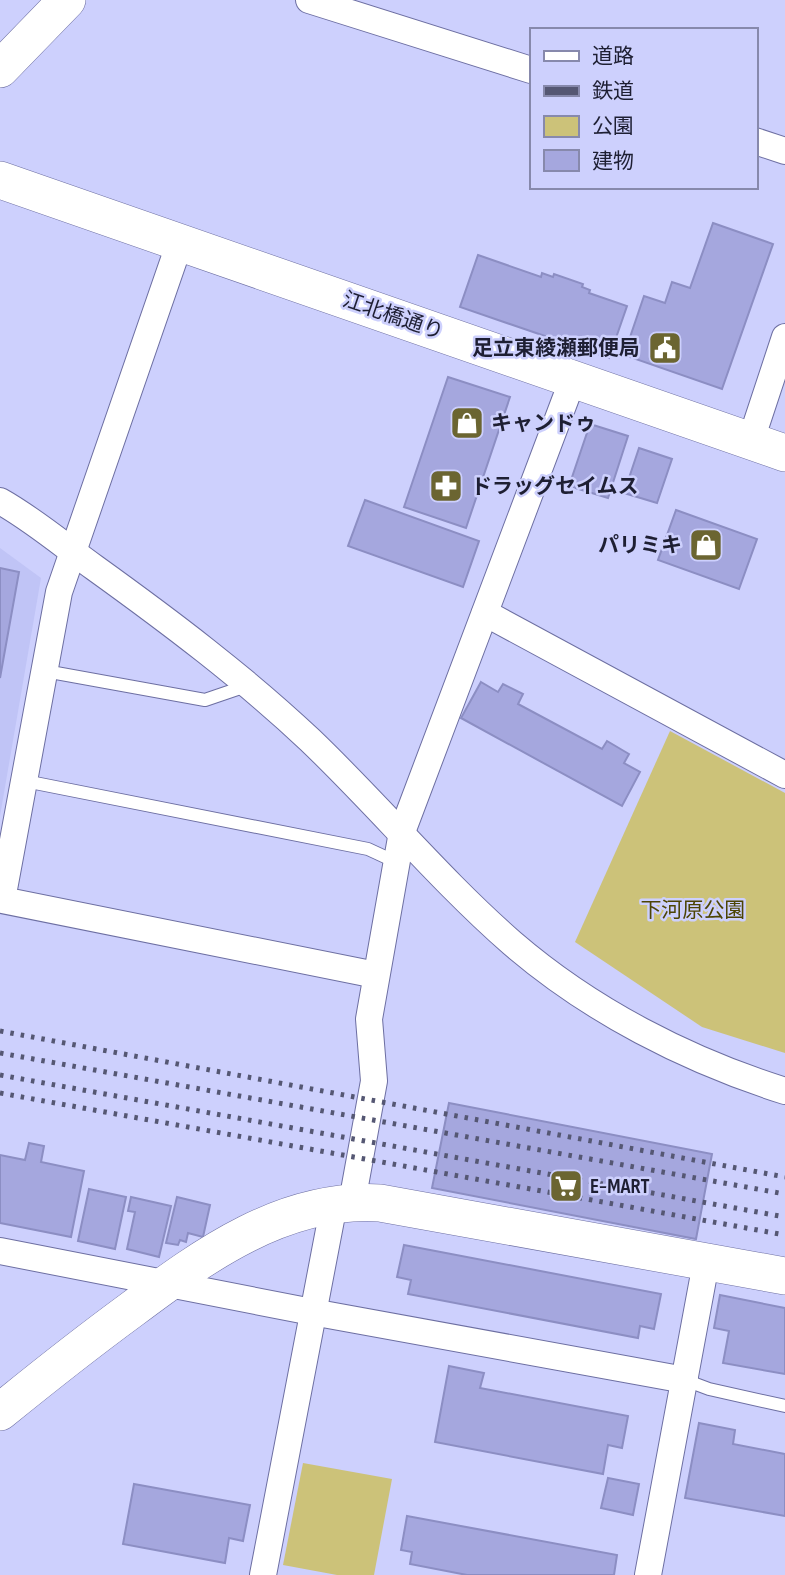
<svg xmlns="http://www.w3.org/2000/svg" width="785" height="1575" font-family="'Sofia Sans Condensed','Noto Sans JP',sans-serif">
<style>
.built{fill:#c0c4f6}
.green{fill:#ccc279}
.building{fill:#a5a7de;stroke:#8c8ec3;stroke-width:2}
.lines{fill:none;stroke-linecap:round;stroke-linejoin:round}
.lane-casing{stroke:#6d6fa2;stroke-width:14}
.street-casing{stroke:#6d6fa2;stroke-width:28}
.secondary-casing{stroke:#6d6fa2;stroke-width:38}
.lane{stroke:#fff;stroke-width:12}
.street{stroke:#fff;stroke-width:26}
.secondary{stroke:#fff;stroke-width:37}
.rail{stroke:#555773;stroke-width:5;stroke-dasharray:3.5 7;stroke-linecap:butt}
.labels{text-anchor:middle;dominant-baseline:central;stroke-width:5;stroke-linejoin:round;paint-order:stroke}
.street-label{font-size:21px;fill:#1e1f33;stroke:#cdd0fd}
.poi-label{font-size:21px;font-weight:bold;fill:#1e1f33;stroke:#cdd0fd;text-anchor:start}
.park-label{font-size:21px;fill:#4c4404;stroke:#cdd0fd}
</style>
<rect width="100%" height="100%" fill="#cdd0fd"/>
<polygon class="built" points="0,548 41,578 0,816"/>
<g class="green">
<polygon points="670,731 785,793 785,1053 702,1027 575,942"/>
<polygon points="303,1463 392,1479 374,1575 337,1575 283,1565"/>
</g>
<g class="building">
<polygon points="713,223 773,244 722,389 624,355 644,296 665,303 672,282 690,288"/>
<polygon points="478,255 541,277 542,273 553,277 554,274 583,284 582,287 590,290 589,293 627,306 609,358 460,307"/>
<polygon points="448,377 510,397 466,528 404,507"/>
<polygon points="590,424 628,436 608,498 569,486"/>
<polygon points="639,448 672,459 657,503 624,493"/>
<polygon points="365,500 479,541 463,587 348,546"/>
<polygon points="676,510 757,539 739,589 658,560"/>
<polygon points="0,568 19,572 0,678"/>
<polygon points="481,682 498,692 503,684 523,694 518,704 602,749 607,741 629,754 624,763 640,772 622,806 461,718"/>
<polygon points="449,1103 712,1154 696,1239 432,1188"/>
<polygon points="29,1143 44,1146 41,1162 84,1171 71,1237 0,1223 0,1155 25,1160"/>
<polygon points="89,1189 126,1197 115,1249 78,1241"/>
<polygon points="131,1197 171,1206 159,1257 127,1249 135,1212 128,1211"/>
<polygon points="177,1197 210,1205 203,1237 188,1233 186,1242 180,1240 178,1245 166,1243"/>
<polygon points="404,1245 661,1294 654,1329 640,1326 638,1338 408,1294 411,1280 397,1277"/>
<polygon points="720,1295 785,1308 785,1374 723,1363 729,1331 714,1328"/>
<polygon points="449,1366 484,1373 480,1388 628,1416 622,1448 608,1445 603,1474 435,1442"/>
<polygon points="699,1423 735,1430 733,1444 785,1454 785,1516 685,1498"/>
<polygon points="608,1478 639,1484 633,1515 601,1508"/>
<polygon points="134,1484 250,1505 243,1541 229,1538 225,1563 123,1544"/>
<polygon points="407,1516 617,1555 614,1575 467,1575 410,1564 412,1552 401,1550"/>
</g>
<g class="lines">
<defs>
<g id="lane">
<polyline points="45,671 205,700 249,685"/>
<polyline points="25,781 368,849 396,862"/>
<polyline points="685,1380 709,1389 785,1406"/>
</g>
<g id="street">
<polyline points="309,0 531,70"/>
<polyline points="755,141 785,151"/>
<polyline points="180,242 59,592 2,900 376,975"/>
<polyline points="751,440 785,337"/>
<path d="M0,501C34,520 64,546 95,568C170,622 243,677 310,740C379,806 440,880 512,943C591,1011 687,1060 785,1091"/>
<polyline points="485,613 785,775"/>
<polyline points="352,1202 374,1081 369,1019 402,832 573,379"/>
<polyline points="0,1251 312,1312 685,1380"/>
<polyline points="263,1575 334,1204"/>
<polyline points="648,1575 706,1263"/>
</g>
<g id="secondary">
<polyline points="0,69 67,0"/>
<polyline points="0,180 785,453"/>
<path d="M0,1412C43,1377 86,1343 131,1310C203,1256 284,1197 380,1203L785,1276"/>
</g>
</defs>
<use href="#lane" class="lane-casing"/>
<use href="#street" class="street-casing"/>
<use href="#secondary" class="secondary-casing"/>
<use href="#lane" class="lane"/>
<use href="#street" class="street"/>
<use href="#secondary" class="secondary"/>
<g class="rail">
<polyline points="0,1031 785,1177"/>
<polyline points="0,1053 785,1194"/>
<polyline points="0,1075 785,1217"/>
<polyline points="0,1093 785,1235"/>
</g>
</g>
<defs>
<symbol id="civic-square" viewBox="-11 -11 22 22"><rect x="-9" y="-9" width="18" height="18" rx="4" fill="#6b6531" stroke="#cdd0fd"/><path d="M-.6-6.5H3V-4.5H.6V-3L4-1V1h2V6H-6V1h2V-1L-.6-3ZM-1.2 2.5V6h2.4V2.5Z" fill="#fff"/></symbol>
<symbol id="shop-square" viewBox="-11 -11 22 22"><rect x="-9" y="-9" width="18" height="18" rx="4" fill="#6b6531" stroke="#cdd0fd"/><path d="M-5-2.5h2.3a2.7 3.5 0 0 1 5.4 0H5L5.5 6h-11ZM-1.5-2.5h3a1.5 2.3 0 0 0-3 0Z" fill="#fff"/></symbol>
<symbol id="pharmacy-square" viewBox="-11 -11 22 22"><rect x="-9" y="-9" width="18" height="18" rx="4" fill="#6b6531" stroke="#cdd0fd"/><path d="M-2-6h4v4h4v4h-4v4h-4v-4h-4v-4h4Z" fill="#fff"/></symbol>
<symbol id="supermarket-square" viewBox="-11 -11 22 22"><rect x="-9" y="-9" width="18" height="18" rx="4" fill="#6b6531" stroke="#cdd0fd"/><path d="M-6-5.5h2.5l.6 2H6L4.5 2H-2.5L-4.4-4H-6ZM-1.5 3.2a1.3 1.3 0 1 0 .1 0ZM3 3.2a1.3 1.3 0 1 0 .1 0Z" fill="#fff"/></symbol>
</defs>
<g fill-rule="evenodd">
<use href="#civic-square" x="646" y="329" width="38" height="38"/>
<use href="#shop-square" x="448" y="404" width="38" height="38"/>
<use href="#pharmacy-square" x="427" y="467" width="38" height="38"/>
<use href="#shop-square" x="687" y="526" width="38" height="38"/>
<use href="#supermarket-square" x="547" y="1167" width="38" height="38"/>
</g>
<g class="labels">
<g class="street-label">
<text transform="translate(393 316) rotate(19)">江北橋通り</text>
</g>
<g class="poi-label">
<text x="640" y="348" text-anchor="end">足立東綾瀬郵便局</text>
<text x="491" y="423">キャンドゥ</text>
<text x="471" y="486">ドラッグセイムス</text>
<text x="682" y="545" text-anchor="end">パリミキ</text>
<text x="590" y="1186">E-MART</text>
</g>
<g class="park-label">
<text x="693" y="910">下河原公園</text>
</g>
</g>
<rect x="530" y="28" width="228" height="161" fill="#cdd0fd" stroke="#8789ac" stroke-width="2"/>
<rect x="544" y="51" width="35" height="10" fill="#ffffff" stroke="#8789ac" stroke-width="2"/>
<text x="592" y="63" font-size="21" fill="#1e1f33">道路</text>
<rect x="544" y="86" width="35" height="10" fill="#555773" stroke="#8789ac" stroke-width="2"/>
<text x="592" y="98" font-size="21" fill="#1e1f33">鉄道</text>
<rect x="544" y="116" width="35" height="21" fill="#ccc279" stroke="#8789ac" stroke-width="2"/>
<text x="592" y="133" font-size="21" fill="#1e1f33">公園</text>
<rect x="544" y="150" width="35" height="21" fill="#a5a7de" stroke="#8789ac" stroke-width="2"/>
<text x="592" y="168" font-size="21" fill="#1e1f33">建物</text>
</svg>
